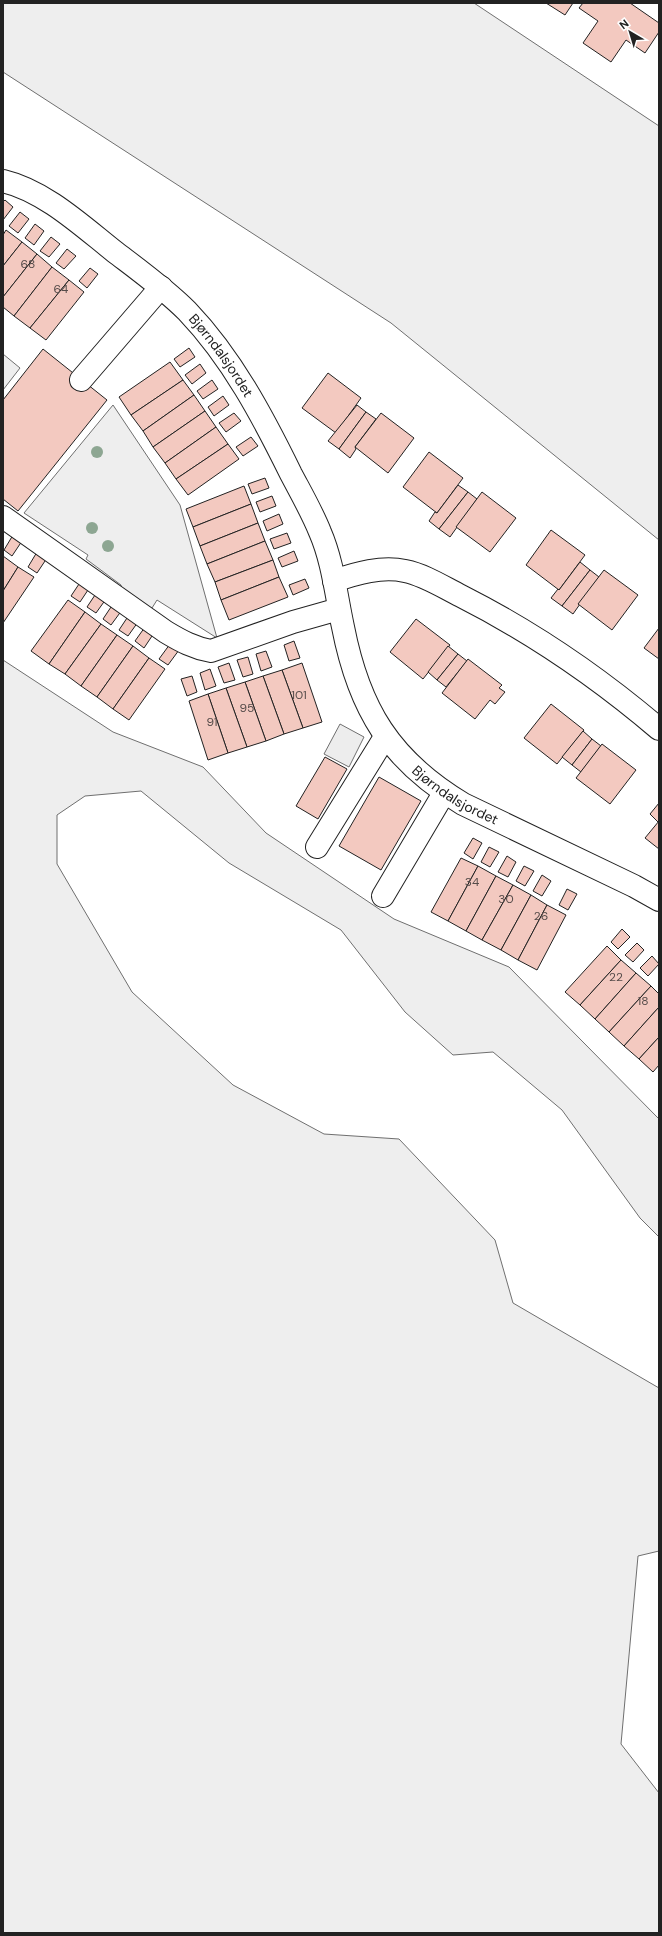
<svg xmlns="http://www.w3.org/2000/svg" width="662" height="1936" font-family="'DM Sans',sans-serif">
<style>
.green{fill:#eee;stroke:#6f6f6f}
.parking{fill:#ededed;stroke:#6f6f6f}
.building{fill:#f3c9c0;stroke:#222}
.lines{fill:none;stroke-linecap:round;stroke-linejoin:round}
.minor-casing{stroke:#222;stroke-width:24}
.minor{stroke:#fff;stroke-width:22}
.tree{fill:#8da692}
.labels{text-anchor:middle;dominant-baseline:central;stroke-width:3;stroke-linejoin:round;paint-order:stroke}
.number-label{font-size:12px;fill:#564c4a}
.street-label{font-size:14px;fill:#222;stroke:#fff}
</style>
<rect width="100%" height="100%" fill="#fff"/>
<g class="green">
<polygon points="3,3 474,3 659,126 659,540 391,323 3,72"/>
<polygon points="3,354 20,368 3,390"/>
<polygon points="113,405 180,505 217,638 157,600 152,608 148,609 122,591 121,585 86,559 88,555 24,513"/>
<polygon points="3,660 113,732 203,767 266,833 394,919 509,967 659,1119 659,1237 640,1218 562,1110 493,1052 453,1055 405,1012 341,930 229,863 141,791 85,796 57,815 57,864 132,992 233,1085 324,1134 399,1139 495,1240 513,1303 659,1388 659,1551 638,1556 621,1744 659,1793 659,1933 3,1933"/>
</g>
<polygon class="parking" points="340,724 364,737 349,767 324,754"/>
<g class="building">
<polygon points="546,3 573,3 565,15"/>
<polygon points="583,3 630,3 659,23 659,32 645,53 626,40 611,62 583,43 598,21 579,8"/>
<polygon points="5,200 13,207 3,220 3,202"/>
<polygon points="20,212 29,219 18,233 9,226"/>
<polygon points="35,224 44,231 34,245 25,238"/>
<polygon points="6,230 22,242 3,266 3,235"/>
<polygon points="51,237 60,244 49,257 40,251"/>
<polygon points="22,242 37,254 3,297 3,266"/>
<polygon points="67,249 76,256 64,269 56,263"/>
<polygon points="37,254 52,267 14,316 3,307 3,297"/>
<polygon points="52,267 69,280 30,328 14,316"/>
<polygon points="90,268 98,274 87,288 79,281"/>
<polygon points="69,280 84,292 46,340 30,328"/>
<polygon points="189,348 195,357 180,367 174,359"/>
<polygon points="43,349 107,400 18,511 3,499 3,400"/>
<polygon points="170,362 183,380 131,415 119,397"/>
<polygon points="200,364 206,373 192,384 185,375"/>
<polygon points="328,373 361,398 336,433 302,408"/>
<polygon points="183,380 194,395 143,431 131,415"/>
<polygon points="212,380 218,389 203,399 197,391"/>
<polygon points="194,395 205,411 153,447 143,431"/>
<polygon points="223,396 229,405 214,416 208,407"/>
<polygon points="357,405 366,412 339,449 328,441"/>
<polygon points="205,411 216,427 165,463 153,447"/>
<polygon points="366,412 376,419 355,447 356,449 350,458 339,449"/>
<polygon points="234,413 241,421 226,432 219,423"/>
<polygon points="381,413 414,438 388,473 355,447"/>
<polygon points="216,427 228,444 176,479 165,463"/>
<polygon points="251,437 258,446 243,456 236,447"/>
<polygon points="228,444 239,459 188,495 176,479"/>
<polygon points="429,452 463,478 437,513 403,487"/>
<polygon points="265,478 269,488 252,494 248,484"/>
<polygon points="458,485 468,492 439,529 429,521 435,512 437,513"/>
<polygon points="244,486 251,504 193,527 186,509"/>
<polygon points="468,492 477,499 450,537 439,529"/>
<polygon points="482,492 516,518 490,552 456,527"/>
<polygon points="272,496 276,506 260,512 256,502"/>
<polygon points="251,504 258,523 200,546 193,527"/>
<polygon points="279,514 283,524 267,531 263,521"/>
<polygon points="258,523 265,541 207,564 200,546"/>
<polygon points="551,530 585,555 559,590 526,565"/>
<polygon points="287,533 291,543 274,549 270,539"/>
<polygon points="13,535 22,541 12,556 4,550"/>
<polygon points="265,541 273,560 215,582 207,564"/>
<polygon points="294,551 298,561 282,567 278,558"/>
<polygon points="37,552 47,558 37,573 28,567"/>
<polygon points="3,556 18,567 3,591"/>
<polygon points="273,560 279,577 221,600 215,582"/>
<polygon points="580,562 590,570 562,606 551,598 558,589 559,590"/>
<polygon points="18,567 34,577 3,623 3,591"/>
<polygon points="590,570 599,577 573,614 562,606"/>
<polygon points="604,570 638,595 612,630 578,604"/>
<polygon points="279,577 288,597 229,620 221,600"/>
<polygon points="305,579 309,588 293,595 289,585"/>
<polygon points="81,581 90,587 80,602 71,596"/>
<polygon points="97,592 106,599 96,613 87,607"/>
<polygon points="68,600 85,612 49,664 31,651"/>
<polygon points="113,604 122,610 111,625 103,619"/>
<polygon points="85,612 101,624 65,674 49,664"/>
<polygon points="129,615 138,622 128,636 119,630"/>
<polygon points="416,619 450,645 423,679 390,652"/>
<polygon points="101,624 117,635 81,686 65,674"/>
<polygon points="145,627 154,633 144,648 135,641"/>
<polygon points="659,628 659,659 644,648"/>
<polygon points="117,635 133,646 97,697 81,686"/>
<polygon points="294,641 300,658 289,661 284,645"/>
<polygon points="170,644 179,650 168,665 159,659"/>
<polygon points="133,646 149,658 113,709 97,697"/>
<polygon points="448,646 458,654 437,680 428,672"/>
<polygon points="266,651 272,667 261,671 256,654"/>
<polygon points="458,654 467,661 446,687 437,680"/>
<polygon points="248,657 253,674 243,677 237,660"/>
<polygon points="149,658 165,669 129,720 113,709"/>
<polygon points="468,659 502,685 499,688 505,692 495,704 490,700 475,719 442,693"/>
<polygon points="229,663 235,680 224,683 218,667"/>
<polygon points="302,663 322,722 303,728 282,670"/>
<polygon points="210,669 216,686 205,690 200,673"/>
<polygon points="282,670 303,728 284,734 263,676"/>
<polygon points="192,676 197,692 187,696 181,679"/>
<polygon points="263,676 284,734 266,741 245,682"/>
<polygon points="245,682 266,741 247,747 226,688"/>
<polygon points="226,688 247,747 228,753 208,694"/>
<polygon points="208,694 228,753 208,760 189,701"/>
<polygon points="551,704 584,730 557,764 524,738"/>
<polygon points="583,731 592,739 572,765 562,757"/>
<polygon points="592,739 601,746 581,772 572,765"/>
<polygon points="602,744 636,770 610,804 576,778"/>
<polygon points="325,757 347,769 318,819 296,806"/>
<polygon points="379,777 421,801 381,870 339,846"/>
<polygon points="659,803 659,821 658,822 650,814"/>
<polygon points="659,821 659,849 645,838"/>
<polygon points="473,838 482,843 473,859 464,853"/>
<polygon points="489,847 499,852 490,867 481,862"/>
<polygon points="507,856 516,862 508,877 498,872"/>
<polygon points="461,858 478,866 448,921 431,912"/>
<polygon points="478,866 496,876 466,931 448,921"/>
<polygon points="524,866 534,871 525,886 516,881"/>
<polygon points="542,875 551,881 542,896 533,891"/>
<polygon points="496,876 513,885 482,940 466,931"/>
<polygon points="513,885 531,895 501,950 482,940"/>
<polygon points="567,889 577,894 568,910 559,905"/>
<polygon points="531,895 547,905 518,960 501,950"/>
<polygon points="547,905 566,915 537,970 518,960"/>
<polygon points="622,929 630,937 618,949 611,942"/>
<polygon points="637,943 644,950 633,962 625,955"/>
<polygon points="607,946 621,960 580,1005 565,992"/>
<polygon points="652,956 659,964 648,976 640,968"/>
<polygon points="621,960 636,973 595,1019 580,1005"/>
<polygon points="636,973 651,986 609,1032 595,1019"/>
<polygon points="651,986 659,994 659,1007 624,1046 609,1032"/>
<polygon points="659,1007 659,1037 639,1059 624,1046"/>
<polygon points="659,1037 659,1065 653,1072 639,1059"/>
</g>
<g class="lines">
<defs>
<g id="minor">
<path id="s1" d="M3,181C45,191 82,226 115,252C140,271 165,289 187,311C232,358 263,417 291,474C301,493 312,512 320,532C333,562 336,595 343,627C359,709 390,760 463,804L634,886L659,900"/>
<polyline points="81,380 161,287"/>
<path d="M3,517L166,632C181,641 194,648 211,651L293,622L339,609"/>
<path d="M334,581C357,573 382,566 405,571C425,575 443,587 461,596C532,632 598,677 659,729"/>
<polyline points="317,847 385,737"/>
<polyline points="383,896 444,793"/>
</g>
</defs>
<use href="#minor" class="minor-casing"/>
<use href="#minor" class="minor"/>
</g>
<g class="tree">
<circle cx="97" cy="452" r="6"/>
<circle cx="92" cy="528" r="6"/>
<circle cx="108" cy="546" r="6"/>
</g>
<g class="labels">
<g class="number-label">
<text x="28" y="264">68</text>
<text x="61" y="289">64</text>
<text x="299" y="695">101</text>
<text x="247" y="708">95</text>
<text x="212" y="722">91</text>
<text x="472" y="882">34</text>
<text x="506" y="899">30</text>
<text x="541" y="916">26</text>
<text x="616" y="977">22</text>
<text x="643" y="1001">18</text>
</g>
<g class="street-label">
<text stroke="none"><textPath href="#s1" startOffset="283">Bjørndalsjordet</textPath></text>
<text stroke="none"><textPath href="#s1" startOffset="794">Bjørndalsjordet</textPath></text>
</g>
</g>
<rect width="662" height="1936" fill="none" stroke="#222222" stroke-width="8"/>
<g transform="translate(630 32) rotate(322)" stroke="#ffffff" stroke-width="3" paint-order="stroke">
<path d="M0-3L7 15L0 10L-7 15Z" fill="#222222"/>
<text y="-6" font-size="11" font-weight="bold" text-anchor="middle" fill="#222222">N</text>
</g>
</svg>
